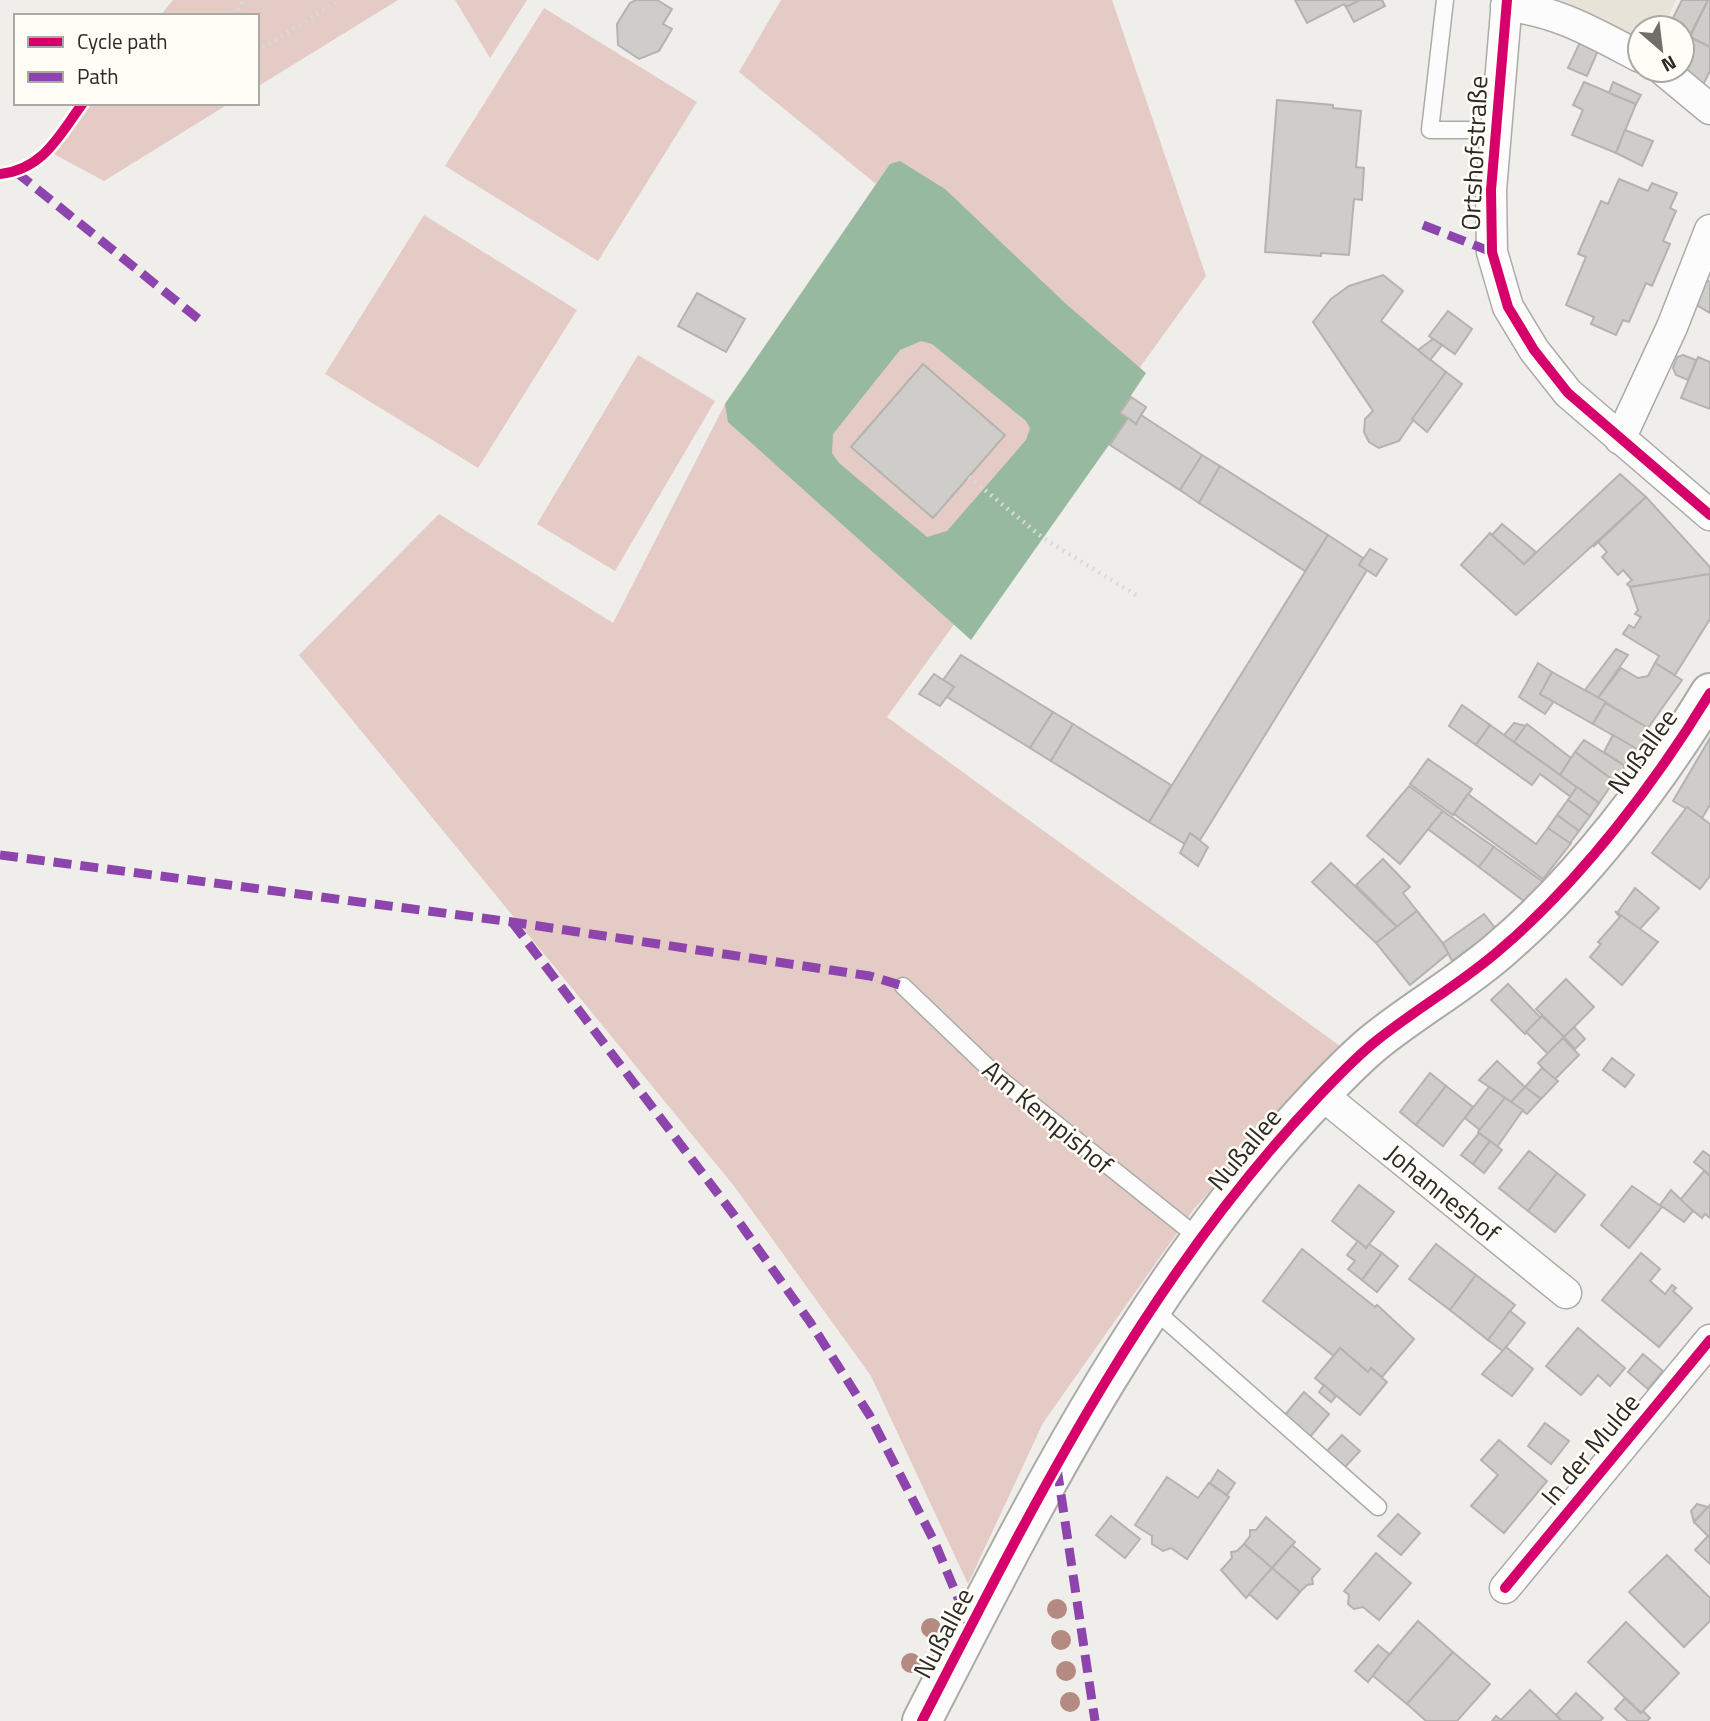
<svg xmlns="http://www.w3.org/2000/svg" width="1710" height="1721" font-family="'Titillium Web',sans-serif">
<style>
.built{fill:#e7e3d9}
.green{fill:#e5cbc6}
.water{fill:#96b99f;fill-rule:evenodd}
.building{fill:#cfcdca;stroke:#b4b3b0;stroke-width:2}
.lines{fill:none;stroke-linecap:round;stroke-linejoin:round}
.lane-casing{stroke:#acaba7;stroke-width:19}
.street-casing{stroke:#acaba7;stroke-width:33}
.secondary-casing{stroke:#acaba7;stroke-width:42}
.path{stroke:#d9d9d7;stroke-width:4.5;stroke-dasharray:2 5;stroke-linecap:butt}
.lane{stroke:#fdfcfc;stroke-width:16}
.street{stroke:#fdfcfc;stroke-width:30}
.secondary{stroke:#fdfcfc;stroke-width:38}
.quiet{stroke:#8e44ad;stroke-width:9;stroke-dasharray:18 9;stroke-linecap:butt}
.cycleway-casing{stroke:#fffdf6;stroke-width:15}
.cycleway{stroke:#d6006c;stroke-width:10}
.tree{fill:#b48a83}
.labels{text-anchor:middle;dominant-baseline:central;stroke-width:5;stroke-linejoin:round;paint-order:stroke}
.street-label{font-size:26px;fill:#2b2a27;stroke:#fffdf6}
</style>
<rect width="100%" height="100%" fill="#efeeea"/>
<polygon class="built" points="1553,0 1676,0 1663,28 1640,28 1640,45"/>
<g class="green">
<polygon points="173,0 398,0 257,87 257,16 160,16"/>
<polygon points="455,0 527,0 490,58"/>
<polygon points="781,0 1112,0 1206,276 887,717 1340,1046 1194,1209 1043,1423 968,1584 871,1376 734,1186 299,655 439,514 613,623 725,404 876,184 739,72"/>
<polygon points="544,8 697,102 598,261 445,166"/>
<polygon points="91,103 230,103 104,181 52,153"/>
<polygon points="424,215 577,310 478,468 325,374"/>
<polygon points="638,355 715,401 615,571 537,524"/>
</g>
<path class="water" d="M900,161L945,189L1065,303L1146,373L1120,412L1128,418L971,640L728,422L725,404L890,164ZM921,341L932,344L1026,421L1030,428L1026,440L947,531L927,537L839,463L832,453L833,434L900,350Z"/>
<g class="building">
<polygon points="636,0 657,0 672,9 663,24 672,29 659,51 639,59 618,45 617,24 630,3"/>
<polygon points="1295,0 1360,0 1346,7 1344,4 1307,23"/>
<polygon points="1360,0 1382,0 1385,6 1354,22 1346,7"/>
<polygon points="1682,0 1708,0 1683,49 1682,28 1668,28"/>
<polygon points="1708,0 1710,0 1710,47 1690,37"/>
<polygon points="1690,37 1710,47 1710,71 1702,87 1682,70 1682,52"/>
<polygon points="1582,38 1600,46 1587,76 1568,68"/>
<polygon points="1584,82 1636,104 1616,153 1572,135 1583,110 1573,105"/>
<polygon points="1613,82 1641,95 1636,104 1609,93"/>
<polygon points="1277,100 1333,105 1333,108 1361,111 1356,167 1364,168 1362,200 1354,199 1349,255 1321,253 1321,256 1265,252"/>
<polygon points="1625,130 1653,141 1642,166 1616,153"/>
<polygon points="1619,179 1648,191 1652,183 1677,193 1670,208 1676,211 1663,241 1670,244 1652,286 1646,283 1629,322 1623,320 1616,335 1591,324 1594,317 1566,305 1586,257 1578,254 1601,201 1608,204"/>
<polygon points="1383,275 1403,291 1381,321 1446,372 1399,441 1379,448 1369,442 1364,432 1365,419 1373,411 1313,322 1331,299 1349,286"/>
<polygon points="1702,277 1710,282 1710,313 1690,301"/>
<polygon points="697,293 745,319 726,352 678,326"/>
<polygon points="1448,311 1472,329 1455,354 1429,336"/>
<polygon points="1433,339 1442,345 1430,360 1418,350"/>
<polygon points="1683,355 1696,360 1688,380 1676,375 1673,368 1677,357"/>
<polygon points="1698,357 1710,362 1710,409 1681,398"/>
<polygon points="923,364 1005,435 933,518 851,447"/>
<polygon points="1446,372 1462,384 1427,432 1412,419"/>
<polygon points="1131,397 1146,407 1136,424 1120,413"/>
<polygon points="1141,415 1202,455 1180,490 1110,445 1128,418 1136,424"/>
<polygon points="1202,455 1220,466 1199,503 1180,490"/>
<polygon points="1220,466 1328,535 1305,571 1199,503"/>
<polygon points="1620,474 1646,497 1516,615 1461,565 1490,533 1524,564"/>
<polygon points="1646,497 1710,567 1710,574 1630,587 1627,584 1632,580 1623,570 1618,575 1602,557 1607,552 1598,542 1593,547"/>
<polygon points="1502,524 1536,552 1524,564 1492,535"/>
<polygon points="1328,535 1363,558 1359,565 1367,570 1200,840 1190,833 1185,844 1149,822"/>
<polygon points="1370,549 1387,559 1376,576 1359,565"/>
<polygon points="1710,574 1710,619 1675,675 1655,663 1659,656 1623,634 1629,625 1634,628 1641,617 1635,614 1638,610 1630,587"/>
<polygon points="1616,649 1628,655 1598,698 1585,690"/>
<polygon points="961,655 1053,712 1030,748 947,697 954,687 943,680"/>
<polygon points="1538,663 1552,672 1540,694 1554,701 1545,714 1519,697"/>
<polygon points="1655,663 1682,680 1648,728 1598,698 1621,668 1638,678 1648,676"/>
<polygon points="1552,672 1606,702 1593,724 1540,694"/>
<polygon points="934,674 954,687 940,706 919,694"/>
<polygon points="1605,703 1650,729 1637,749 1593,724"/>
<polygon points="1462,705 1490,725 1476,745 1449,726"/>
<polygon points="1053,712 1073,724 1051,761 1030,748"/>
<polygon points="1514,723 1526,726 1514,742 1504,735"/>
<polygon points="1073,724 1171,785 1149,822 1051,761"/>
<polygon points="1527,724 1571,758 1560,775 1514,742"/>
<polygon points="1490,725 1577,787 1571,797 1540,774 1532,785 1476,745"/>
<polygon points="1613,735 1637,749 1625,766 1604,752"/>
<polygon points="1710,738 1710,805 1702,818 1673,801"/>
<polygon points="1584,740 1625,766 1614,781 1575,752"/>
<polygon points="1575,752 1614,781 1599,803 1560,775"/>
<polygon points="1428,759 1472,789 1453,815 1410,784"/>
<polygon points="1409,786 1443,811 1400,864 1367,836"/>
<polygon points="1577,787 1599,803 1590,816 1568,800"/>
<polygon points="1468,794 1536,844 1548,828 1571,843 1543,879 1454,814"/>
<polygon points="1568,800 1590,816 1579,831 1557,815"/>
<polygon points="1687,807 1710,824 1710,876 1700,889 1652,853"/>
<polygon points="1443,811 1494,847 1479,867 1428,829"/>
<polygon points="1557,815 1579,831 1570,843 1548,828"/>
<polygon points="1190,833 1208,847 1198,866 1180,853"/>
<polygon points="1494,847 1546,884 1529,905 1479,867"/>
<polygon points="1383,859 1410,887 1403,893 1417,911 1397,927 1356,885"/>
<polygon points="1331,863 1397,927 1376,943 1312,882"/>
<polygon points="1635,888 1659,908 1638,931 1617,913"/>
<polygon points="1417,911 1450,952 1410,985 1376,943"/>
<polygon points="1615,911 1658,942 1622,985 1590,957 1601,944 1598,942 1620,917"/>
<polygon points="1484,914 1496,929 1452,961 1443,943"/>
<polygon points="1566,979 1594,1007 1564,1037 1536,1009"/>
<polygon points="1508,984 1541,1018 1525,1034 1491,1000"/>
<polygon points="1542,1016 1564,1037 1548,1054 1526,1032"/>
<polygon points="1574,1027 1585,1039 1575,1049 1564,1037"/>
<polygon points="1563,1038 1579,1055 1554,1080 1538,1063"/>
<polygon points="1612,1058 1634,1075 1625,1087 1603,1070"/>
<polygon points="1497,1061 1525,1087 1511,1102 1479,1080"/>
<polygon points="1542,1068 1558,1081 1541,1099 1525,1087"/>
<polygon points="1430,1073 1446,1086 1416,1125 1400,1112"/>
<polygon points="1446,1086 1473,1107 1443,1146 1416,1125"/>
<polygon points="1489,1087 1505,1098 1480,1130 1465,1118"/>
<polygon points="1525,1087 1541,1099 1527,1114 1511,1102"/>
<polygon points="1505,1098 1523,1110 1497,1147 1478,1132"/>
<polygon points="1479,1133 1490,1141 1473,1164 1461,1155"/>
<polygon points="1490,1141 1502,1150 1484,1173 1473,1164"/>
<polygon points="1529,1151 1557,1173 1528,1211 1499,1188"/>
<polygon points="1703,1151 1710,1156 1710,1175 1694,1162"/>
<polygon points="1704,1171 1710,1176 1710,1218 1705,1214 1702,1218 1680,1200"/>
<polygon points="1557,1173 1585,1195 1555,1232 1528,1211"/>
<polygon points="1359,1185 1394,1212 1366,1248 1332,1221"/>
<polygon points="1632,1186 1662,1207 1629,1248 1601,1225"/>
<polygon points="1671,1190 1693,1211 1684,1222 1660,1205"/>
<polygon points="1358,1241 1366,1248 1369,1244 1382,1253 1362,1280 1348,1269 1355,1261 1347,1255"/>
<polygon points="1436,1244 1476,1275 1450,1310 1409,1279"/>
<polygon points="1302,1249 1375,1307 1377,1305 1414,1339 1382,1377 1371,1368 1368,1372 1340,1348 1334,1356 1263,1301"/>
<polygon points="1382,1253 1398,1266 1377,1292 1362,1280"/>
<polygon points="1641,1253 1660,1269 1650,1281 1665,1294 1672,1285 1676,1288 1673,1291 1692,1308 1659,1347 1602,1300"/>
<polygon points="1476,1275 1515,1305 1488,1340 1450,1310"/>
<polygon points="1510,1311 1525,1323 1503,1351 1488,1340"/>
<polygon points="1578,1328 1625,1368 1610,1386 1598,1375 1581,1395 1546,1366"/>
<polygon points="1506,1347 1533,1369 1512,1396 1482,1374"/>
<polygon points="1340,1348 1368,1372 1371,1368 1387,1382 1360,1415 1315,1378"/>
<polygon points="1643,1354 1663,1371 1648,1389 1628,1372"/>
<polygon points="1324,1385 1336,1396 1331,1402 1319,1392"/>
<polygon points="1304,1392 1329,1414 1310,1437 1285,1415"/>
<polygon points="1545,1423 1569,1441 1551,1464 1528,1446"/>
<polygon points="1342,1435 1360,1451 1345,1467 1327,1451"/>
<polygon points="1499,1440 1547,1481 1504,1533 1471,1506 1498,1475 1481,1460"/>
<polygon points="1218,1470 1235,1483 1227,1495 1210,1483"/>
<polygon points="1167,1477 1198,1498 1209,1483 1229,1497 1187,1559 1171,1548 1163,1551 1152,1544 1152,1536 1135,1525"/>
<polygon points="1697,1504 1708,1507 1694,1522 1691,1511"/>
<polygon points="1710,1505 1710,1538 1694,1522"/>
<polygon points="1398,1514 1420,1533 1401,1555 1378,1536"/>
<polygon points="1111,1516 1140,1539 1125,1558 1096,1535"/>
<polygon points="1266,1517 1295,1542 1272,1568 1244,1544 1250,1536 1250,1530 1256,1530"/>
<polygon points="1708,1536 1710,1538 1710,1564 1695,1550"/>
<polygon points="1244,1544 1272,1568 1246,1598 1221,1570 1232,1558 1231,1552 1237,1551"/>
<polygon points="1292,1545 1320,1569 1312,1578 1313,1584 1307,1585 1300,1592 1272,1568"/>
<polygon points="1376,1553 1411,1583 1379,1620 1363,1607 1354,1609 1348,1604 1349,1595 1344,1591"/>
<polygon points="1667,1555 1710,1598 1710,1621 1684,1647 1629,1592"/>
<polygon points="1272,1568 1300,1592 1277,1619 1249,1594"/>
<polygon points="1418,1621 1453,1652 1407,1704 1372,1675"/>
<polygon points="1626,1622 1679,1673 1641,1713 1588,1662"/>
<polygon points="1378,1645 1389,1654 1368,1682 1355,1671"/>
<polygon points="1453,1652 1490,1684 1457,1721 1426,1721 1407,1704"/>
<polygon points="1530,1690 1562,1721 1492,1721 1496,1716 1501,1720"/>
<polygon points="1576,1693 1603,1718 1600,1721 1562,1721 1556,1715"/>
<polygon points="1625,1698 1641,1713 1643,1711 1650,1718 1647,1721 1628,1721 1615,1709"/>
</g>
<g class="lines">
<defs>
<g id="lane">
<polyline points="1445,0 1430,130 1496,130"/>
<polyline points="903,986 1000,1079 1200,1239"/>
<polyline points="1151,1307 1378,1507"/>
</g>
<g id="street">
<polyline points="1507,0 1491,190 1492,252 1508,307 1534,350 1568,393 1710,515"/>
<path d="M1506,6C1556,10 1596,34 1640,57"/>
<polyline points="1663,70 1710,109"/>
<polyline points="1620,439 1672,327 1710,230"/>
<polyline points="1321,1094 1566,1293"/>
<polyline points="1505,1588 1710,1340"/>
</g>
<path id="secondary" d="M922,1721C1036,1499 1146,1278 1319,1096C1337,1077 1356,1057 1376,1041C1417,1008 1464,982 1503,947C1582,879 1656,782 1710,693"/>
</defs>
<use href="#lane" class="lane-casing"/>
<use href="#street" class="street-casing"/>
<use href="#secondary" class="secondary-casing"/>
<g class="path">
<polyline points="234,16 244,0"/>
<polyline points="257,51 340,0"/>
<polyline points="969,477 1043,538 1139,597"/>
</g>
<use href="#lane" class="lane"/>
<use href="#street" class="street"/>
<use href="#secondary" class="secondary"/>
<g class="quiet">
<polyline points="16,172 201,321"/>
<polyline points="1423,225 1492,252"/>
<polyline points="0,855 512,922 870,976 903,986"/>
<polyline points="512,922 734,1215 810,1322 870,1416 935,1543 970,1627"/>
<polyline points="1057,1468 1095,1721"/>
</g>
<defs>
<g id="cycleway">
<polyline points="1507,0 1491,190 1492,252 1508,307 1534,350 1568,393 1710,515"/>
<path d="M0,174C44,169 59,135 83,103"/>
<polyline points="1505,1588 1710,1340"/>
<path d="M922,1721C1036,1499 1146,1278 1319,1096C1337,1077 1356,1057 1376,1041C1417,1008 1464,982 1503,947C1582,879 1656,782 1710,693"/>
</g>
</defs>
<use href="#cycleway" class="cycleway-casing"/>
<use href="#cycleway" class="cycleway"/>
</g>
<g class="tree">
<circle cx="1057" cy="1609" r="10"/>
<circle cx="931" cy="1628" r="10"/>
<circle cx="1061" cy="1640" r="10"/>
<circle cx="911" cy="1663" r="10"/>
<circle cx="1066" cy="1671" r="10"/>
<circle cx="1070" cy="1702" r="10"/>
</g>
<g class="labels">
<g class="street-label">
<text transform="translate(1474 153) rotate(-87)">Ortshofstraße</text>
<text transform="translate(1642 751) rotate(-54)">Nußallee</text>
<text transform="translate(1048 1117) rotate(40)">Am Kempishof</text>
<text transform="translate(1244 1149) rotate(-50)">Nußallee</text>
<text transform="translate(1443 1193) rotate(39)">Johanneshof</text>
<text transform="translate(1590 1449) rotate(-50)">In der Mulde</text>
<text transform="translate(943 1633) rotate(-62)">Nußallee</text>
</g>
</g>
<rect x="14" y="14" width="245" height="91" fill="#fffdf6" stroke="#aaa9a3" stroke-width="2"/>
<rect x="28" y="37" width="35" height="10" fill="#d6006c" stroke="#aaa9a3" stroke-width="2"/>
<text x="77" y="49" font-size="21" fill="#2b2a27">Cycle path</text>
<rect x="28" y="72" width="35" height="10" fill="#8e44ad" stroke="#aaa9a3" stroke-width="2"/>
<text x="77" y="84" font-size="21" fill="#2b2a27">Path</text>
<g transform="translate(1661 49) rotate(152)"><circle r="33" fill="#fffdf6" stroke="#aaa9a3" stroke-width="2"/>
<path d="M0-5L12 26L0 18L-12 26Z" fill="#706f6b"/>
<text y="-10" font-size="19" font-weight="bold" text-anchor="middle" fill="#2b2a27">N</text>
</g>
</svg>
